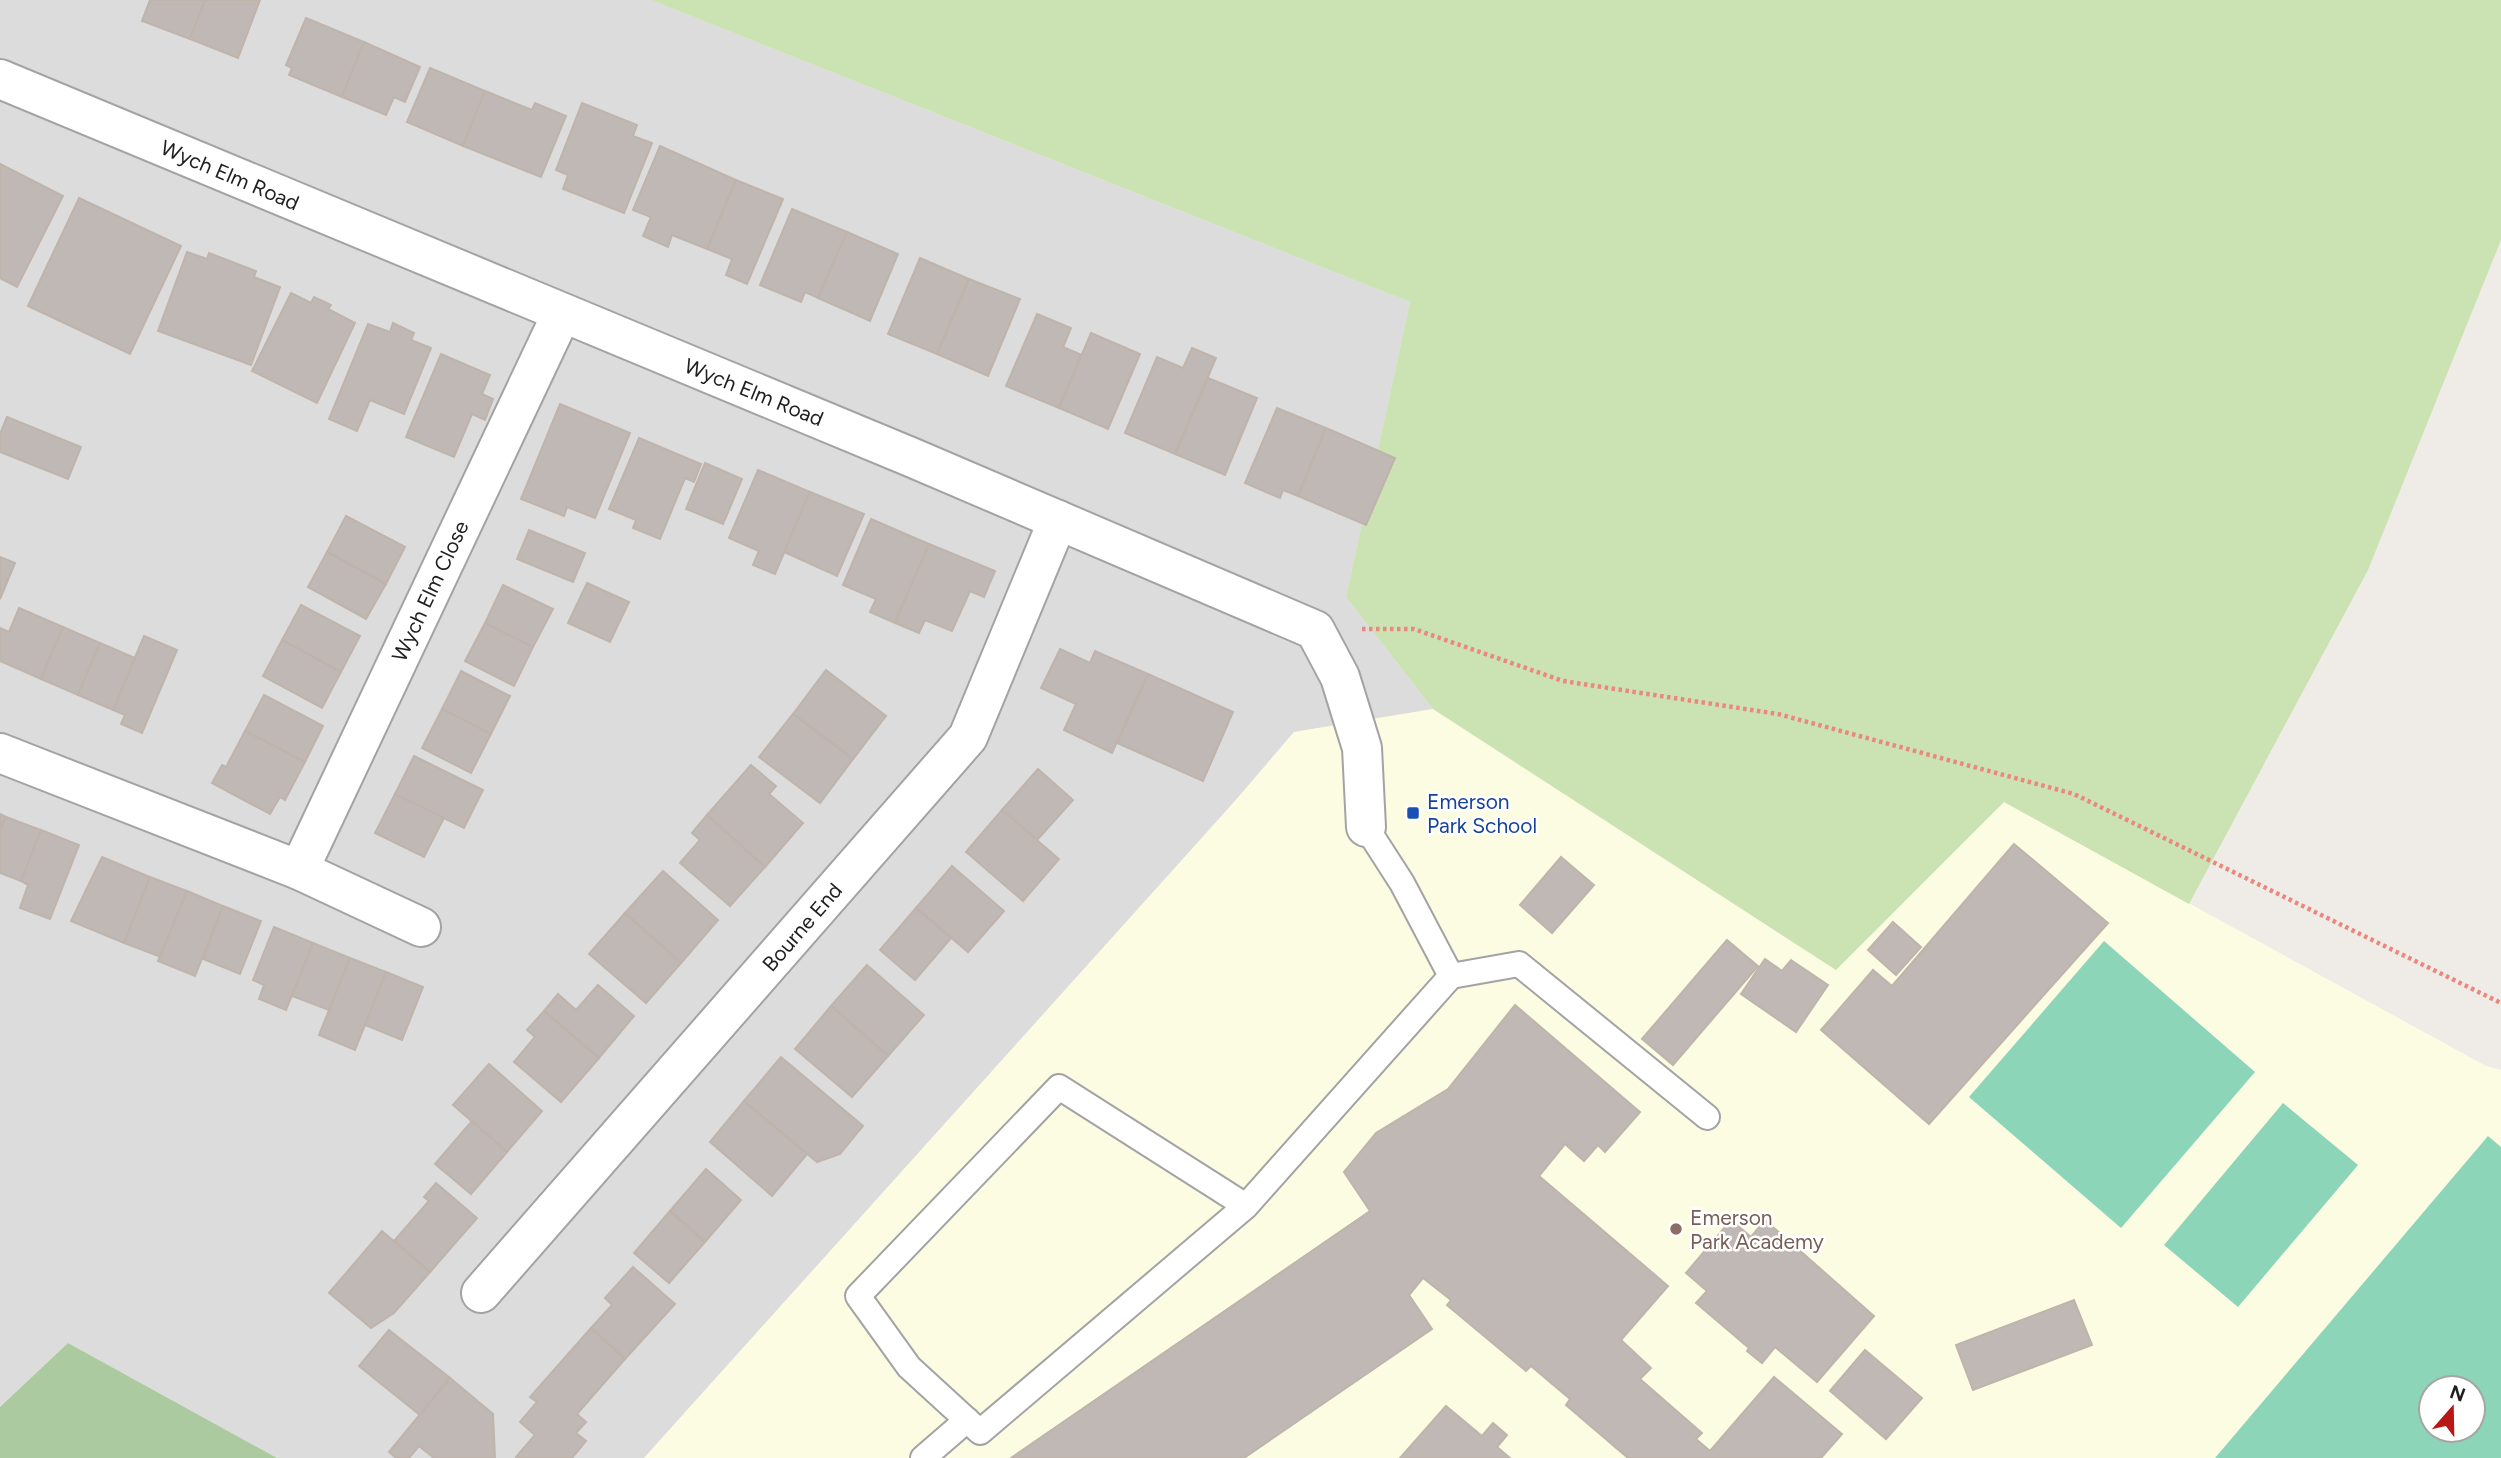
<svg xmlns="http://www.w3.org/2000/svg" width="2501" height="1458" font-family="Figtree,sans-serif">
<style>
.residential{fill:#dddcdc}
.education{fill:#fcfce3;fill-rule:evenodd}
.grass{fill:#cbe3b2}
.forest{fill:#accaa0}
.pitch{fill:#8dd5b9;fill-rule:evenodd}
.building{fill:#bfb8b4;stroke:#bfb4ab;stroke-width:2}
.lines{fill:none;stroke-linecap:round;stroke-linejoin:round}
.lane-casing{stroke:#a3a3a3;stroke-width:28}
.street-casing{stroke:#a3a3a3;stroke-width:42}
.path{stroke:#eb877c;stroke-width:4.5;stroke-dasharray:3.5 3.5;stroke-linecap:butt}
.lane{stroke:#fff;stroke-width:24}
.street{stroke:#fff;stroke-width:38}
.transit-dot{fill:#1a4fb4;stroke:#fff;stroke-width:2.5}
.education-dot{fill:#8d6e63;stroke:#fff;stroke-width:2.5}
.labels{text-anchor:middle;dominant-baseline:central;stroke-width:5;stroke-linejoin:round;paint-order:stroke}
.street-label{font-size:21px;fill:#1f1f1f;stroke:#fff}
.transit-label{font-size:21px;fill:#164399;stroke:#fff;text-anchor:start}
.education-label{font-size:21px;fill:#785e54;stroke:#fff;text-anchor:start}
</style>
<rect width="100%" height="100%" fill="#efece7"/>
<polygon class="residential" points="0,0 651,0 1410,302 1346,597 1433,709 1294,732 1235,801 644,1458 277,1458 68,1343 0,1407"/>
<path class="education" d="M1433,709L1836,970L2004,802L2486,1066L2501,1070V1458H644L1235,801L1294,732ZM2431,1388H2473V1430H2431Z"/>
<polygon class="grass" points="651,0 2501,0 2501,240 2368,570 2189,904 2004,802 1836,970 1433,709 1346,597 1410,302"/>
<polygon class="forest" points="68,1343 277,1458 0,1458 0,1407"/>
<g class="pitch">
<polygon points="2104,941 2255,1072 2121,1228 1969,1097"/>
<polygon points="2283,1103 2358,1165 2238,1307 2164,1245"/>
<path d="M2488,1136L2501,1147V1458H2215ZM2431,1388H2473V1430H2431Z"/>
</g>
<g class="building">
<polygon points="150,0 205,0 190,39 142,21"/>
<polygon points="205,0 260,0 238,58 190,39"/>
<polygon points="306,18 364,42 342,97 289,75 292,68 286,65"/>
<polygon points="364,42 420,67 405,102 394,97 386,115 342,97"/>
<polygon points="430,68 485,91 463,146 407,122"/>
<polygon points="485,91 532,110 535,103 566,116 541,177 463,146"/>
<polygon points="582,103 637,125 633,136 652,143 624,213 563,189 568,175 556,170"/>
<polygon points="660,146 736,180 707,249 672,235 668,247 643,236 651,217 633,210"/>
<polygon points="0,164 63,196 17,287 0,278"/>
<polygon points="736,180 783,199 747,284 726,275 732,259 707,249"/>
<polygon points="79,198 181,246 130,354 28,306"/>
<polygon points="792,209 847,232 818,298 805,292 801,302 760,285"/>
<polygon points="847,232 898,254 870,321 818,298"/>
<polygon points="187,252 207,259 209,253 256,271 254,277 280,287 251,365 158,331"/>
<polygon points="920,258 969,279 937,354 888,334"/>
<polygon points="969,279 1020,299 988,376 937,354"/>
<polygon points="291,293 311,303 314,297 331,305 328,309 355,323 317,403 252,371"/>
<polygon points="1037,314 1071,328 1063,347 1082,355 1059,408 1006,386"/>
<polygon points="393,323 414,333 411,340 431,348 404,414 370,400 357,431 329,419 368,324 390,332"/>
<polygon points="1091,333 1140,354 1108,429 1059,408"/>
<polygon points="1192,348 1216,358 1175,454 1125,433 1157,357 1183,368"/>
<polygon points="441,354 490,375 482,394 493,399 485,420 472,414 454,457 406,437"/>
<polygon points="1208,378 1257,398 1225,475 1175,454"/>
<polygon points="560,404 630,433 595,518 567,507 564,516 521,499"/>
<polygon points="1277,408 1326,428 1298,496 1283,490 1280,498 1245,483"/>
<polygon points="7,417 81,447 68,479 0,452 0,434"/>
<polygon points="1326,428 1395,458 1366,525 1298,496"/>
<polygon points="639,438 701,464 694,482 685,478 660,539 633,528 636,520 609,509"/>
<polygon points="705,463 742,479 723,524 686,509"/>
<polygon points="758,470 810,492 775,574 753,565 759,551 729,538"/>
<polygon points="810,492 864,514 837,576 784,552"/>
<polygon points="346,516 405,547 386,584 327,552"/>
<polygon points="871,519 929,544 895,623 870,612 876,599 843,585"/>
<polygon points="529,530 585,553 573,582 517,559"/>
<polygon points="929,544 995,571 984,597 970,591 952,631 925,620 919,633 895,623"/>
<polygon points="327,552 386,584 366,619 308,587"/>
<polygon points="0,557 15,563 0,599"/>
<polygon points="587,583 629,602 610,642 568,623"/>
<polygon points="503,585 553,609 533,647 485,623"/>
<polygon points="301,605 360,636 341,672 282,640"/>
<polygon points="19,608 63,627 41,679 0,661 0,628 9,632"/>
<polygon points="485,623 533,647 514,686 465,661"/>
<polygon points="63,627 100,643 78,695 41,679"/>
<polygon points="144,636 177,650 142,733 121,724 125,715 113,710"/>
<polygon points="282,640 341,672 322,708 263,676"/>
<polygon points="100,643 135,658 113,710 78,695"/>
<polygon points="1060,649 1090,663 1095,651 1148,674 1112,753 1064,730 1076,704 1041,688"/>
<polygon points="826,670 886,716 853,759 793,714"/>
<polygon points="461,671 510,696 491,734 442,709"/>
<polygon points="1148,674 1233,712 1203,781 1117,743"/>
<polygon points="264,695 323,726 305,762 245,731"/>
<polygon points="442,709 491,734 471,773 422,748"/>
<polygon points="793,714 853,759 820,803 759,757"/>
<polygon points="245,731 305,762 285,800 280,797 270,814 212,783 222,765 226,767"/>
<polygon points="414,756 483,790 464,828 395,794"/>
<polygon points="751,765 776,786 769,794 803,823 765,867 707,815"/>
<polygon points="1038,769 1073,800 1037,840 1002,810"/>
<polygon points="395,794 444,818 424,857 375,833"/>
<polygon points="1002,810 1059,859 1023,901 966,852"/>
<polygon points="0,814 6,817 0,831"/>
<polygon points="707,815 765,867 730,906 680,863 700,840 692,833"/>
<polygon points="6,817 41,830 21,881 0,873 0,831"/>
<polygon points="41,830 79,845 50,919 20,908 28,885 21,881"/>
<polygon points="2014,844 2108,923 1929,1124 1821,1030 1873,970 1892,986"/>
<polygon points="102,857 150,877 124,943 71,921"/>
<polygon points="1561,857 1594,885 1552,933 1520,905"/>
<polygon points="952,866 1004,911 968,952 916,908"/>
<polygon points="663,871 718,920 681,963 625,913"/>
<polygon points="150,877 187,891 161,957 124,943"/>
<polygon points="187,891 223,906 195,976 158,961"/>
<polygon points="223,906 261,921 240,974 203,959"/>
<polygon points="916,908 951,938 915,980 880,950"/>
<polygon points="625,913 681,963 646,1003 589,954"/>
<polygon points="1893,922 1921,947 1896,975 1868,950"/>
<polygon points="274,927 313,943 286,1010 259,999 264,985 253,980"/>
<polygon points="1727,940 1758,966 1673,1065 1642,1039"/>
<polygon points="313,943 350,958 329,1010 292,996"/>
<polygon points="350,958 386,972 355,1050 319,1035"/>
<polygon points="1765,959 1782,971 1791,960 1828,985 1796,1032 1741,994"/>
<polygon points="867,965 924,1015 888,1056 831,1006"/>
<polygon points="386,972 423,987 402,1040 365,1025"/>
<polygon points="598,985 634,1016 599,1058 544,1011 558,994 576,1010"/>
<polygon points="1515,1005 1640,1112 1605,1152 1598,1145 1584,1161 1565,1144 1539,1176 1668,1286 1621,1340 1651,1368 1640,1379 1702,1433 1696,1439 1710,1451 1774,1377 1842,1434 1821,1458 1628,1458 1566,1405 1570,1399 1531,1366 1526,1371 1447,1305 1451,1300 1423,1278 1409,1295 1432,1329 1244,1458 1011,1458 1370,1211 1344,1172 1376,1133 1448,1089"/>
<polygon points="831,1006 888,1056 852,1097 795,1049"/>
<polygon points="544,1011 599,1058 561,1102 514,1062 535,1037 527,1030"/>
<polygon points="781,1057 863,1126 840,1154 817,1162 744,1101"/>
<polygon points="489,1064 542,1111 507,1152 453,1105"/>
<polygon points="744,1101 807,1154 772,1196 710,1142"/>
<polygon points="472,1121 507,1152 471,1194 435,1164"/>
<polygon points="706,1169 741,1200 705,1242 670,1211"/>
<polygon points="436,1183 477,1218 430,1272 394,1241 429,1201 424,1197"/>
<polygon points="670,1211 705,1242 669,1283 634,1253"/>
<polygon points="1731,1220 1751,1237 1765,1220 1874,1316 1817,1382 1775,1347 1762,1363 1747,1351 1749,1348 1696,1303 1707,1291 1686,1273"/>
<polygon points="382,1231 430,1272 394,1313 371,1328 329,1293"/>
<polygon points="633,1267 675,1304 625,1359 591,1328 612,1305 605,1298"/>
<polygon points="2074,1300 2092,1345 1973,1390 1956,1345"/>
<polygon points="591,1328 625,1359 577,1414 586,1422 576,1433 586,1441 572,1458 517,1458 516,1457 535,1435 520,1422 537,1402 530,1397"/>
<polygon points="389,1330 450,1378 420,1415 359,1366"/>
<polygon points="1865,1350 1922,1398 1886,1439 1830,1391"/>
<polygon points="450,1378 493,1414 495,1458 434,1458 419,1446 409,1458 396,1458 389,1452"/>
<polygon points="1446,1406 1482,1436 1493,1423 1507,1435 1497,1447 1510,1458 1400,1458"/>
</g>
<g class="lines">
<defs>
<g id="lane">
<polyline points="1451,976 1519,964 1707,1117"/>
<polyline points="1246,1206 1059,1087 858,1296 909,1367 980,1432 1246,1206 1451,976 1402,883 1366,827"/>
<polyline points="923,1458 967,1420"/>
</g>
<g id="street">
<polyline points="0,79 913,458 1315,630 1340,677 1362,748 1366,827"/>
<polyline points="0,753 299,870 421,927"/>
<polyline points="299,870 562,313"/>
<polyline points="481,1293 968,737 1058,520"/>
</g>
</defs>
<use href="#lane" class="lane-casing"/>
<use href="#street" class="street-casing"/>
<polyline class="path" points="1362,629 1414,629 1563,681 1778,714 2074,794 2501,1003"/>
<use href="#lane" class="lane"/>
<use href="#street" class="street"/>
</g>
<rect class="transit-dot" x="1406" y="806" width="14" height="14" rx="3.5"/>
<circle class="education-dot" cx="1676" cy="1229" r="7"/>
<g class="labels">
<g class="street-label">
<text transform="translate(230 175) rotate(23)">Wych Elm Road</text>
<text transform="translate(754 392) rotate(22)">Wych Elm Road</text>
<text transform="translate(430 591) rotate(-65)">Wych Elm Close</text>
<text transform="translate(802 927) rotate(-49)">Bourne End</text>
</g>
<g class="transit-label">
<text x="1427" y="801">Emerson<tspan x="1427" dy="24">Park School</tspan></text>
</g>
<g class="education-label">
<text x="1690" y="1217">Emerson<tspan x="1690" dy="24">Park Academy</tspan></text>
</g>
</g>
<g transform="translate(2452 1409) rotate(20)"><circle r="33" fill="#ffffff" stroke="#a5a5a5" stroke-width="2"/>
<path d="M0-5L12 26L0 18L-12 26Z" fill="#b91616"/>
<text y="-10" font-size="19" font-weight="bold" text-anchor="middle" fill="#1f1f1f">N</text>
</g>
</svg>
